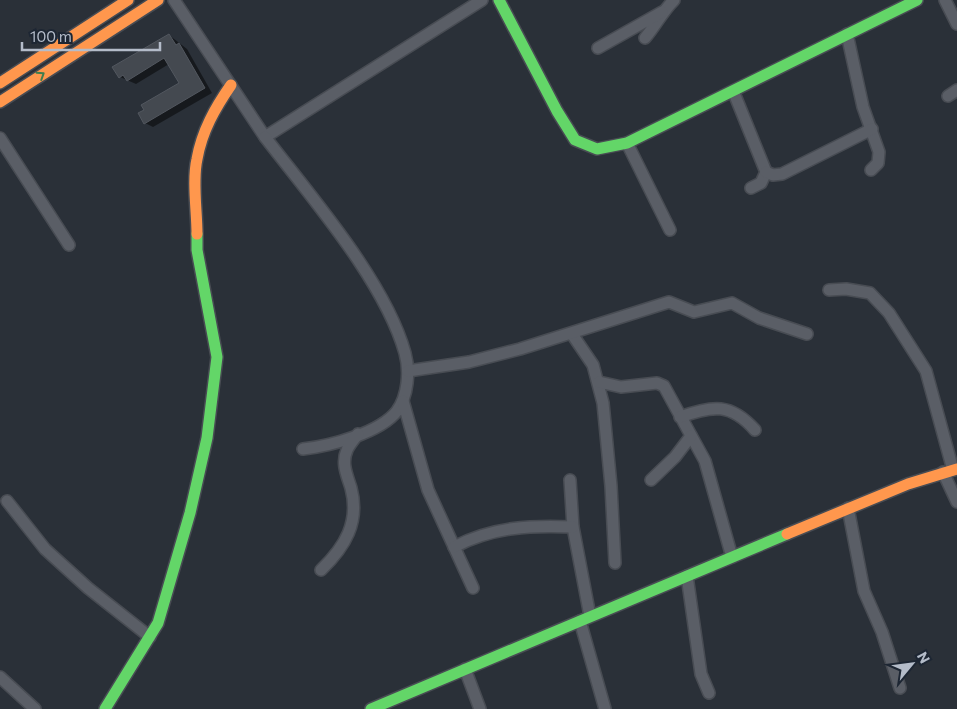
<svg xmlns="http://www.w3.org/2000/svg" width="957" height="709" font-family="Commissioner,sans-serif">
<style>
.shadow{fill:#0007}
.building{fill:#444950;stroke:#52575f}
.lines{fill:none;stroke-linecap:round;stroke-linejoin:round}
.street-casing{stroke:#484c53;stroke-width:14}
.fast-casing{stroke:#484c53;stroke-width:14}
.slow-casing{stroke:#484c53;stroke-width:14}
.street{stroke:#5a5e66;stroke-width:11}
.fast{stroke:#63d668;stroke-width:11}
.slow{stroke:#ff974d;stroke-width:11}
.oneway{stroke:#407e4e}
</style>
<rect width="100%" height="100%" fill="#2a3038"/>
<polygon class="shadow" points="169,35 187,49 212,93 153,127 145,123 180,83 169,64 136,84 120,77"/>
<polygon class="building" points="169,34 176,45 179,43 205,88 144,124 138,113 144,110 141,105 179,83 164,58 127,81 123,75 119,78 112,67"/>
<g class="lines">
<defs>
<g id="street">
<polyline points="174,0 265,137 482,0"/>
<polyline points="945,0 957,24"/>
<polyline points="847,34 863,107 879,152 878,163 871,170"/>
<path d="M645,38C656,25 662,12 674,0"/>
<polyline points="598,48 662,12"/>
<polyline points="734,93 766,172 761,183 751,188"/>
<polyline points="948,96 957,90"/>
<path d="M265,137C311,197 385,281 405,353C410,371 408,396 397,411C380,433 330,446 303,449"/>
<polyline points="0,138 69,245"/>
<polyline points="627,143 670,230"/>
<polyline points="766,172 773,175 782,174 872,129"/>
<polyline points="829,290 846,289 870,293 889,313 926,371 953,470"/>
<polyline points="572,334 593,365 603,403 611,486 615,563"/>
<polyline points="408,371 469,362 520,349 669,302 694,312 732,303 759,318 807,334"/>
<polyline points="599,382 621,387 657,383 664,386 705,461 732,557"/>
<polyline points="403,401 428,490 473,588"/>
<path d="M680,417C713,405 731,403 755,430"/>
<polyline points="943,472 957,502"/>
<polyline points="570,480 573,527 590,616"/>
<polyline points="651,480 675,457 691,436"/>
<polyline points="7,501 45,549 88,588 150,637"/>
<polyline points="848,508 864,591 882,632 900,688"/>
<path d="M454,547C492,527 531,525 573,527"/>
<path d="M321,570C345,547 360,522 351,488C347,475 341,463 347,450C349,445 354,439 358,434"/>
<polyline points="687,576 701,674 709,693"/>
<polyline points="580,621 605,709"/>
<polyline points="465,669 480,709"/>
<polyline points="0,677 35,709"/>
</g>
<g id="fast">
<polyline points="499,0 557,111 575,140 597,149 627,143 917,0"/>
<polyline points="105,709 158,623 190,513 207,438 217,357 197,250 197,234"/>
<polyline points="371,709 787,534"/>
</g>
<g id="slow">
<polyline points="0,83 128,0"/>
<polyline points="0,102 158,0"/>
<path d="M197,234C197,211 192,181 197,159C202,131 215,108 231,85"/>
<polyline points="787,534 908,484 957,469"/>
</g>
</defs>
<use href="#street" class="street-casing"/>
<use href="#fast" class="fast-casing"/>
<use href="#slow" class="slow-casing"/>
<use href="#street" class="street"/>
<use href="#fast" class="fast"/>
<use href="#slow" class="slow"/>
</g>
<defs><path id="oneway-chevron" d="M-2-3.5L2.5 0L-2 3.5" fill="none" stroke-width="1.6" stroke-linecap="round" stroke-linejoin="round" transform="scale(1.25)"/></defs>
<use class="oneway" href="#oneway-chevron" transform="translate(41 75) rotate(-33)"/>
<g transform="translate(912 664) rotate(61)" stroke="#1d2633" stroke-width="4" paint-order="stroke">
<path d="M0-4L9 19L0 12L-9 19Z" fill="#b4bcc9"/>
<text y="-8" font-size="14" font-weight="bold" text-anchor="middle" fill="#b4bcc9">N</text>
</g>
<path d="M22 42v8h138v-8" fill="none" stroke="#b4bcc9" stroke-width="2.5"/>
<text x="30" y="42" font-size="15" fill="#b4bcc9" stroke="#1d2633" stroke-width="4" paint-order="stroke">100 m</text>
</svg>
